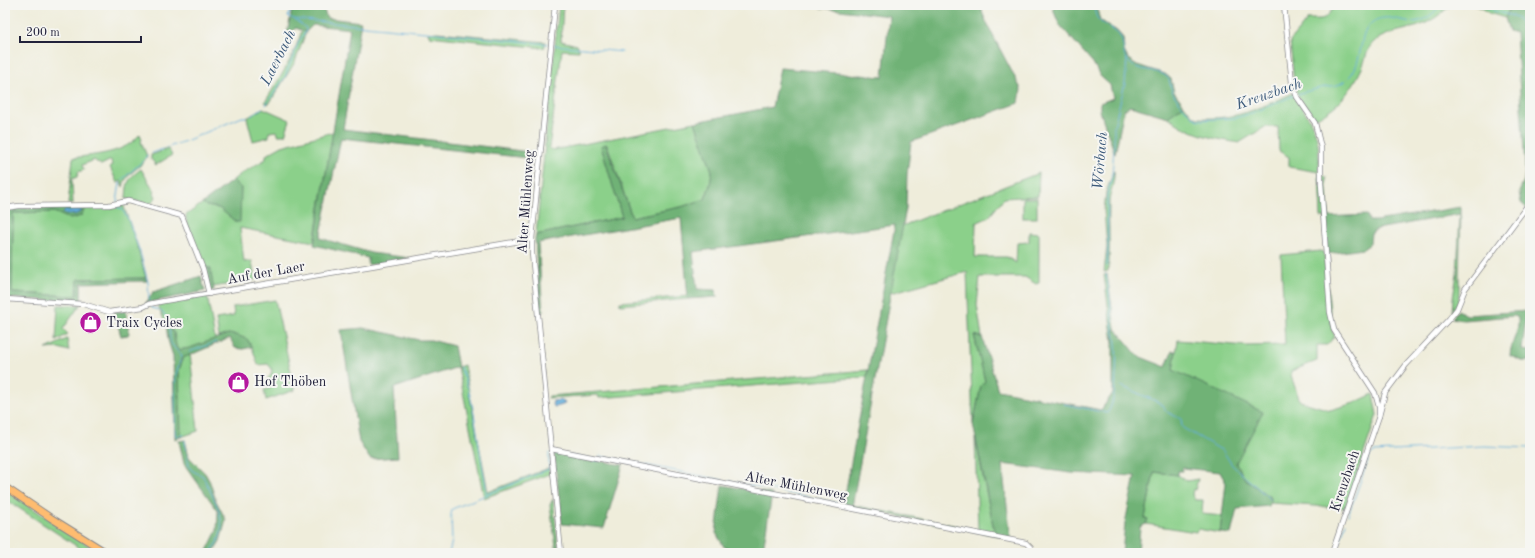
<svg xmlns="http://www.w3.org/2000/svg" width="1535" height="558" font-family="'Old Standard TT',serif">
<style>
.green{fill:#8bd08a;stroke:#567962}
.forest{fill:#70b276;stroke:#496a58}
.water{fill:#64afdc;stroke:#43688c}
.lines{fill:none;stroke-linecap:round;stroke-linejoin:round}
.stream{stroke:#64afdc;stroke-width:1}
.minor-casing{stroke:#88888b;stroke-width:6}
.major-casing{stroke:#88888b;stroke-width:8}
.minor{stroke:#fff;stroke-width:4.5}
.major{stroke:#febc70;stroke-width:6}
.labels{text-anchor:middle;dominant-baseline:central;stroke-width:4;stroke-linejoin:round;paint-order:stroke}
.street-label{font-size:14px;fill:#22223b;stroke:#f6f6f2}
.poi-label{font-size:14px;fill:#22223b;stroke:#f6f6f2;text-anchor:start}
.water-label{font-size:15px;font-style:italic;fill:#3c5a7b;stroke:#f6f6f2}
</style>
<rect width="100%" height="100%" fill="#f6f6f2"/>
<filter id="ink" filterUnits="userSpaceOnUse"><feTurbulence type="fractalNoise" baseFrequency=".025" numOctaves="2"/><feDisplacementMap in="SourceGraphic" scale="8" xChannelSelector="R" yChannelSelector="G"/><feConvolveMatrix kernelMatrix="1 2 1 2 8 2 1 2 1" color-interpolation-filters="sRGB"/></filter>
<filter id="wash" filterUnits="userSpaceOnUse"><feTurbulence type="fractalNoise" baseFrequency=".012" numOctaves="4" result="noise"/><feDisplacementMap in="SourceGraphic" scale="16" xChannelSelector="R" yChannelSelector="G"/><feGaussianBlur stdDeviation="0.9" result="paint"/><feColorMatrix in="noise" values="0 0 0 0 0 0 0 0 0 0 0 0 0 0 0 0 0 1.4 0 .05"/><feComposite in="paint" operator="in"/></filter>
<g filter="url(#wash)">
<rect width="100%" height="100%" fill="#efeddb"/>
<g class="green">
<polygon points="559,5 563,5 561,41 577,45 579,48 579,51 562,50 549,148 553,150 695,122 712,171 710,185 705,199 681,207 632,217 607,144 601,146 622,217 536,235"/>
<path d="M1338,5H1452C1444,10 1438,17 1430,21C1413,31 1391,29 1375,41C1367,47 1366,59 1362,68C1350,93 1339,106 1315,119L1298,97L1294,83L1290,41L1308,19C1323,19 1325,21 1333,8H1338Z"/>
<polygon points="1476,5 1511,5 1505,18 1489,13"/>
<path d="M302,30L306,32L295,62L269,104L265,102C279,79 294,57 302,30Z"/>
<polygon points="437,32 546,42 544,48 429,36 428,33"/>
<path d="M1293,93L1295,98C1316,126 1320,137 1319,172L1326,177L1329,217H1321L1319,172L1289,167V157L1279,151L1278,127H1265L1239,143C1211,138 1191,135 1168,117L1184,105L1190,113L1197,118C1236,120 1258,109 1293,93Z"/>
<polygon points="263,108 290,120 285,135 278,135 277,131 269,132 269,137 253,141 247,118"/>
<path d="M333,132L314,242L240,228L244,262L252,261L255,280L213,287L210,268H205C201,258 184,223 186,215L203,203L206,206L219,208L236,222L241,188L233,180L242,173L266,159V155L282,146Z"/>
<path d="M140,134L142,139L141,142L147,156C142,169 125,172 123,187L121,181L117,183L110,167L112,165L111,160L101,165L94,160L82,165L84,170L78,172L77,177L72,179L73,204H68L73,158C97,154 125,154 140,134Z"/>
<polygon points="168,149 172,155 156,165 151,159 151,155"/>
<path d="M141,169L155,192L154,193L156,197L151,204L126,199C127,183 127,179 141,169Z"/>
<path d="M1114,171C1115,182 1110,191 1109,202C1108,223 1110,243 1109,263L1108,271L1104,272L1107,246L1104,210L1106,192Z"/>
<polygon points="1039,173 1038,196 1004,198 989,217 976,223 975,257 1007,257 1016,263 1017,243 1029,242 1029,232 1039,233 1039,283 1036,284 1025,277 980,277 977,305 982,337 974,335 985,381 981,386 973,424 967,272 890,293 902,226"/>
<rect x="1023" y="198" width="14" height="20"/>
<polygon points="123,204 136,242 146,278 78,279 77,295 75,296 12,293 13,213 54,212 70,219 81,216 85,208 111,208"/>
<polygon points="1460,214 1461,214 1459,275 1459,295 1458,301 1452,312 1453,298 1457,274"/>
<polygon points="1320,251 1323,252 1324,255 1332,330 1335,336 1327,345 1317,345 1317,361 1291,371 1291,376 1300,401 1330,410 1354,403 1373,394 1377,415 1345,508 1270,503 1271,498 1245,479 1236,463 1173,370 1178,340 1246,346 1285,345 1281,255"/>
<polygon points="1107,274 1115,328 1113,342 1104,275"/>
<polygon points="207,295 215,339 190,348 178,350 176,346 174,333 166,324 157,304"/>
<polygon points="688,296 688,299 620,305 620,302"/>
<polygon points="275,300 295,390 266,400 264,390 271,388 268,378 271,375 272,369 268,364 258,365 252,347 247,339 228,334 219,337 216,319 234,316 233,307"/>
<polygon points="58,305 80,305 63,329 68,334 56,341"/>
<polygon points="67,339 69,351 58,348 46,349"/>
<polygon points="190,353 198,431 181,437 179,371 183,358"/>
<polygon points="464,365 488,492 549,468 550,474 484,498 458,367"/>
<polygon points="868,370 867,377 599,398 598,395 548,398 549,396"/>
<polygon points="975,438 995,535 852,507 852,505 978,530"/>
<polygon points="1154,472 1178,475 1187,481 1198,479 1195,490 1193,489 1192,495 1195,500 1203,500 1202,514 1222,516 1220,533 1198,529 1196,532 1146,524 1148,519 1145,518"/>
<polygon points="5,490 97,551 98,553 87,553 5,499"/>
<polygon points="553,499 559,553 557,553 550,505"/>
</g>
<g class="forest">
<polygon points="293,5 323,5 323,8 327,18 361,22 343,129 538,153 537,159 341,138 320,238 371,253 410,258 368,265 368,258 314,245 350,29 313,25 306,32 296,28 290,33 287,33"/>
<polygon points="799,5 983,5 982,12 990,30 1021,89 1019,103 911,142 907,175 906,208 852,507 843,506 895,225 693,252 697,289 716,290 717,297 688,299 681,218 538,243 543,312 540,312 535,239 536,235 622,217 601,146 606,144 632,217 681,207 705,199 710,185 712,171 695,122 772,107 780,68 883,77 889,16"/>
<polygon points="1053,5 1096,5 1100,20 1117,31 1123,38 1124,51 1128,59 1137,65 1165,74 1171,79 1174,92 1184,105 1168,117 1130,106 1124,110 1115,154 1100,111 1100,103 1113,98 1110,85 1100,76 1093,63 1059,24 1054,12"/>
<polygon points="1511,5 1520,5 1530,15 1530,55 1527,63 1530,117 1530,211 1521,203 1519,192 1524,181 1525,167 1516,33 1509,31 1505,18"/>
<polygon points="233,180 241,188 240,222 236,222 219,208 206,206 203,203"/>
<polygon points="1461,207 1461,214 1377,229 1371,233 1370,244 1363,249 1327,254 1325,217 1367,215 1369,221 1376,221"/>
<polygon points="18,208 85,208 81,216 70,219 54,212 13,213 12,293 75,296 77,295 78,279 146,278 147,281 81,283 81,302 6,298 6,210"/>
<polygon points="205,268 210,268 214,290 210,291"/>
<polygon points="201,276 205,291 146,303 153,292"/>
<path d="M1458,310L1467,315L1527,311L1522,350L1530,351V361H1522L1510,356C1510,343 1520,331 1518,318L1515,316L1463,320L1452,318Z"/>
<polygon points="126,311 129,333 128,335 121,336 116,318 111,315 109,313"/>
<polygon points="166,324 174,333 176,346 178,350 190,348 228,334 236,335 247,339 252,347 243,349 235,348 230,338 183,358 179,371 181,437 175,439 173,356 168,340"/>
<polygon points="363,328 419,340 431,340 454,346 458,367 394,388 398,457 370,459 359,442 341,330"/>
<polygon points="1115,328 1138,356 1166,367 1172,351 1176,351 1173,370 1263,412 1236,463 1245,479 1271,498 1269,506 1237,509 1231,534 1220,533 1226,483 1220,472 1183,468 1182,471 1178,471 1178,475 1154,472 1145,518 1148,519 1146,524 1140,527 1138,553 1122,553 1125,523 1135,476 1071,473 1002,464 1011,539 995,535 973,424 981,386 985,381 974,335 982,337 998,390 1101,410 1113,393 1113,343"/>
<polygon points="185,440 189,457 205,473 210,482 216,501 226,520 220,541 213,553 206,553 217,530 218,511 184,464 179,441"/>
<polygon points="554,453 623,465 604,528 562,524"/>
<path d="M722,485L772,494L763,550C751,556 737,550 724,547L716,533Z"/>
</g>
<g class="water">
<path d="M66,209L69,211L81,209V212C76,215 68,216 63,212Z"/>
<polygon points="562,400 565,402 563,405 555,407 552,405 553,401"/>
</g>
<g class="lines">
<g class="stream">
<path d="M1093,5C1095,9 1095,16 1098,19C1104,27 1117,29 1121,38C1126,50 1120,59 1136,67C1145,71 1160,70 1167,77C1171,81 1170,87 1172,91C1176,100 1191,117 1199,120L1236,118L1255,112L1295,95"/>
<polyline points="1483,5 1494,11 1517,17 1521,23 1530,28"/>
<polyline points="294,19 548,44"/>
<polyline points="554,45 622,52"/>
<path d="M1298,94C1307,91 1316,89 1325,87C1330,86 1336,86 1340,84C1369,69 1353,31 1376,20C1391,13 1407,25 1419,21C1428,19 1435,12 1441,5"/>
<polyline points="266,105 285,77 299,41 306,31 306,28 294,19 288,17 293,5"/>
<polyline points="251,116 262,108"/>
<polyline points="152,153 188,140 242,117 247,117"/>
<polyline points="123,179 144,160 147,155"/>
<polyline points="117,202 120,183"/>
<polyline points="117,207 122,209 128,219 140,252 148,282 149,301"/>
<polyline points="1107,266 1108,247 1107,195 1112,176 1114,148 1114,126 1125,83 1127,60"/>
<path d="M151,306L152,308C169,311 168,322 170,337C170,338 171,343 171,343C173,347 179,353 182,355L176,374L175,382V434L176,436L184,435"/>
<polyline points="189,352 216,342"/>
<path d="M460,367C473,391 477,436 482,463C483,473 487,484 486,493"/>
<polyline points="1121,386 1158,402 1162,405 1167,412 1181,419 1182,426 1183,428 1223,451 1232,465 1270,499"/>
<path d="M1064,404L1107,413C1117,403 1117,358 1116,344C1116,339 1114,334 1113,329C1111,311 1110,291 1106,274"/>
<path d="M185,440L189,467L193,471L203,476C211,494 226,516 220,536C218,542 214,548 210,553"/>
<polyline points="555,453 599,461"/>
<polyline points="600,456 722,480"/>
<polyline points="729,481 837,503"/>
<polyline points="1348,515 1370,455 1374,452 1484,446 1530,448"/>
<polyline points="449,553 452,541 451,515 452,509 549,469 549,453"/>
<polyline points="1336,553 1346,523"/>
</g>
</g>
</g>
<g filter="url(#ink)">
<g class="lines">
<defs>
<g id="minor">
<polyline points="555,5 532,239 532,253 561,553"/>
<polyline points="1284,5 1292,83 1297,97 1315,123 1321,148 1321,183 1330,312 1334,330 1375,393 1379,407 1379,416"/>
<polyline points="5,208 19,206 109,205 128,201 182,216 203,269 209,294"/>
<polyline points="5,299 83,304 109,312 143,307 149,304 164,301 532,239"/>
<polyline points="551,449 1026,543 1031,548 1031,553"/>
<polyline points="1332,553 1379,416 1385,393 1406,365 1449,319 1457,309 1465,289 1530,202"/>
</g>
<polyline id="major" points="5,487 51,518 107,553"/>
</defs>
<use href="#minor" class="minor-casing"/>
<use href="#major" class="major-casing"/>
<use href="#minor" class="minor"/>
<use href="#major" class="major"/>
</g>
</g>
<defs>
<symbol id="shop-disc" viewBox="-11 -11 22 22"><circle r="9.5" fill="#b5179e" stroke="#f6f6f2"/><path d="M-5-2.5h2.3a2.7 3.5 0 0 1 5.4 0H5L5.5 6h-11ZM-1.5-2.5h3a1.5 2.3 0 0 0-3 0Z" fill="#fff"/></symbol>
</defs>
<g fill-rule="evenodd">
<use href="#shop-disc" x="78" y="310" width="25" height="25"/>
<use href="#shop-disc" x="226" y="370" width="25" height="25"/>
</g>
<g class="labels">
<g class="street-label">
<text transform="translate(526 202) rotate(-86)">Alter Mühlenweg</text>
<text transform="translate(266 273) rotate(-10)">Auf der Laer</text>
<text transform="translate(1345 481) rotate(-71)">Kreuzbach</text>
<text transform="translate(796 486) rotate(11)">Alter Mühlenweg</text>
</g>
<g class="poi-label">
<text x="106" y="323">Traix Cycles</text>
<text x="254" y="382">Hof Thöben</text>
</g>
<g class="water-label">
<text transform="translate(279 58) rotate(-63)">Laerbach</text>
<text transform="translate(1269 95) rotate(-19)">Kreuzbach</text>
<text transform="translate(1101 161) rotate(-85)">Wörbach</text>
</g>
</g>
<rect width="1535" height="558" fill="none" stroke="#f6f6f2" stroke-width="20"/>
<path d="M20 36v6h121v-6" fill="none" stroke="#22223b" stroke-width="2"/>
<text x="26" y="36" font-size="12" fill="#22223b" stroke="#f6f6f2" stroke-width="3" paint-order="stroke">200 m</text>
</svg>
